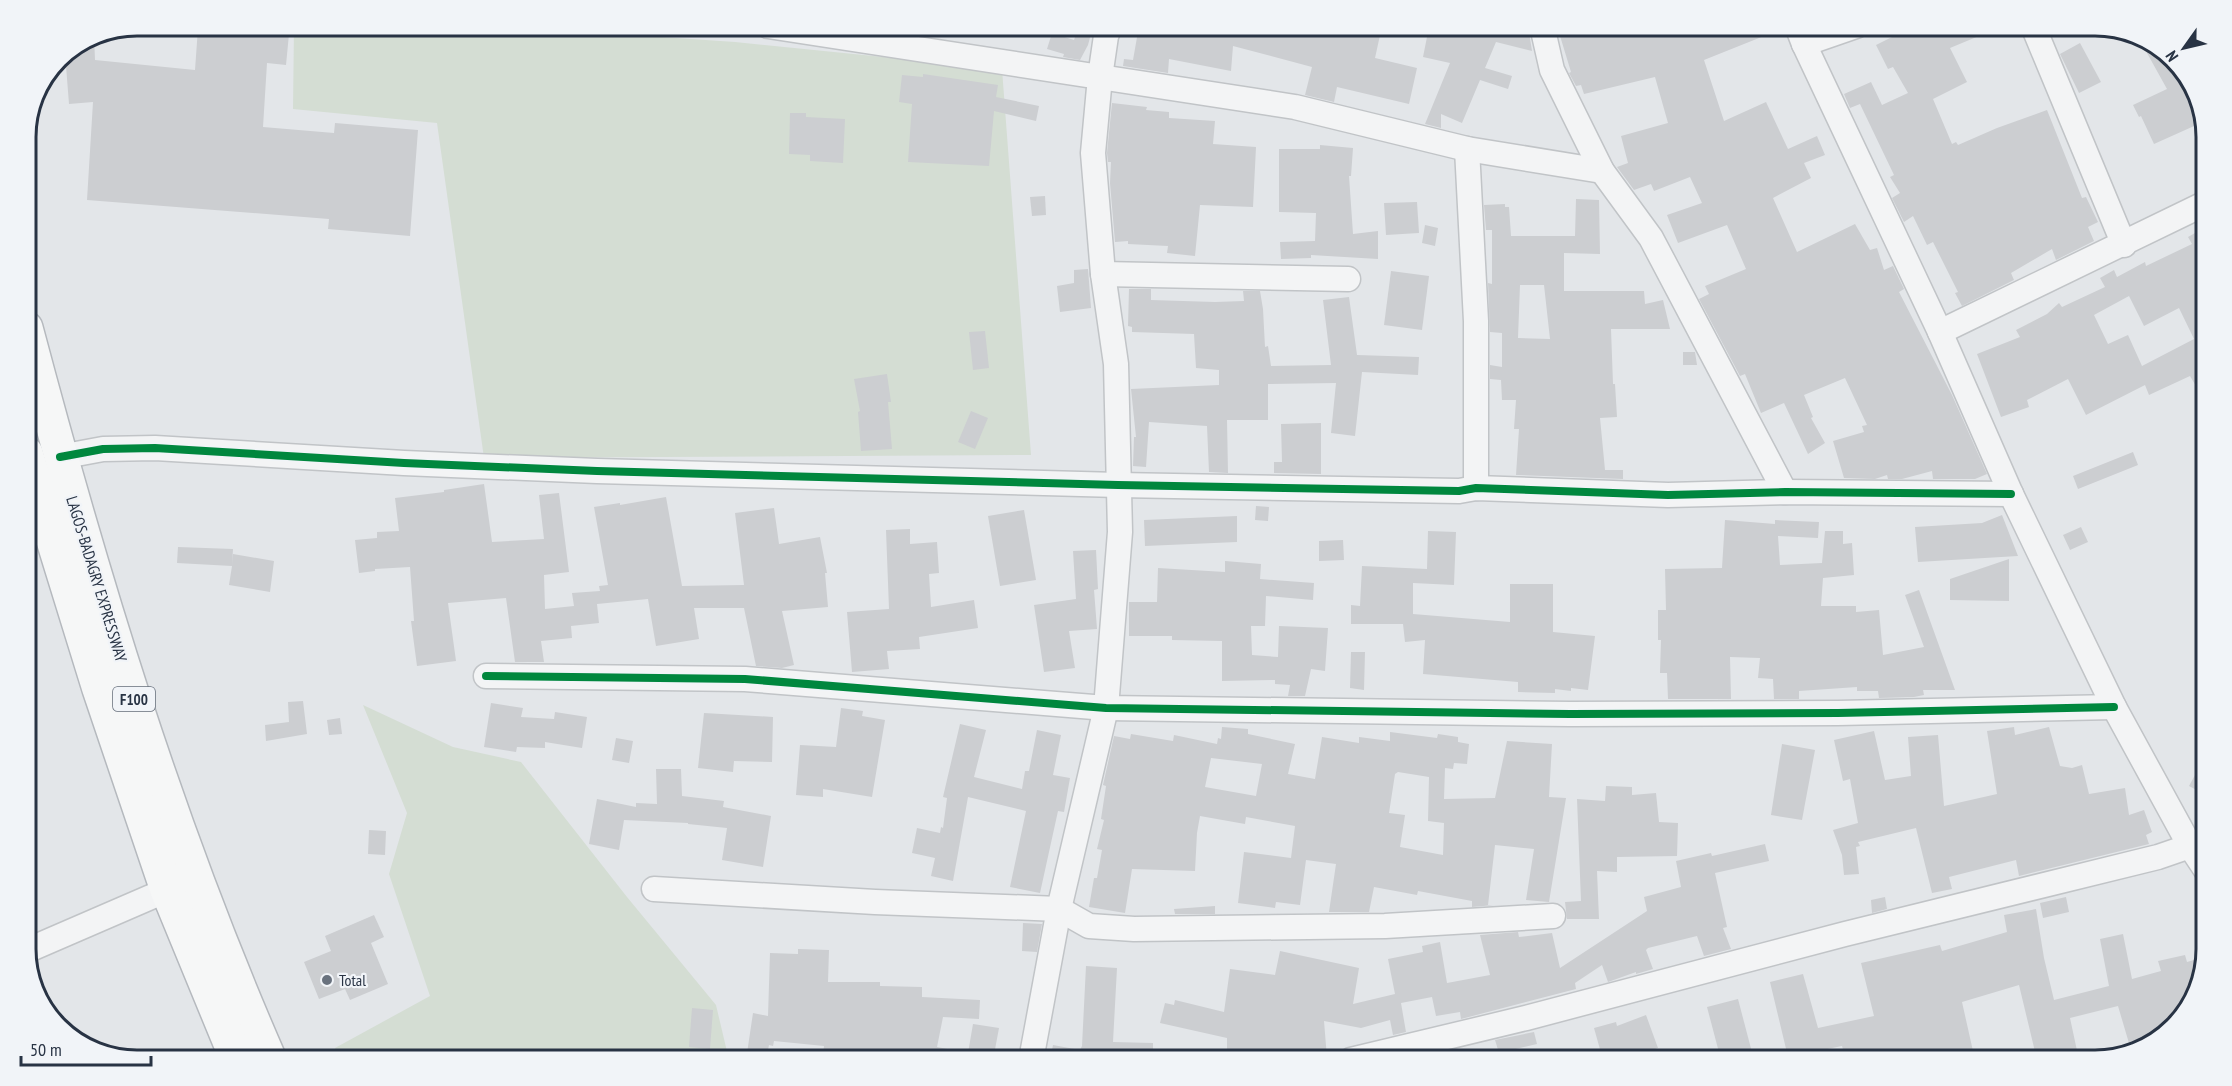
<svg xmlns="http://www.w3.org/2000/svg" width="2232" height="1086" font-family="'PT Sans Narrow',sans-serif">
<style>
.green{fill:#d4ddd3}
.building{fill:#ccced1;fill-rule:evenodd}
.lines{fill:none;stroke-linecap:round;stroke-linejoin:round}
.minor-casing{stroke:#c1c4c7;stroke-width:27}
.highway-casing{stroke:#b5b9be;stroke-width:36}
.minor{stroke:#f3f4f5;stroke-width:24}
.highway{stroke:#f6f7f7;stroke-width:33}
.cycleway-casing{stroke:#f1f4f8;stroke-width:11}
.cycleway{stroke:#00873e;stroke-width:8}
.poi-dot{fill:#69727e;stroke:#f1f4f8;stroke-width:2}
.labels{text-anchor:middle;dominant-baseline:central;stroke-width:4.5;stroke-linejoin:round;paint-order:stroke}
.shield{fill:#f1f4f8;stroke:#646d7a;stroke-width:1.5}
.shield-label{font-size:15px;font-weight:bold;fill:#283344}
.street-label{font-size:16px;fill:#283344;stroke:#f1f4f8}
.poi-label{font-size:16px;fill:#283344;stroke:#f1f4f8;text-anchor:start}
.rim{fill:none;stroke:#283344;stroke-width:3}
</style>
<rect width="100%" height="100%" fill="#e3e6e9"/>
<g class="green">
<polygon points="294,26 499,26 735,42 1002,69 1031,455 484,458 437,123 293,109"/>
<polygon points="363,705 453,747 521,762 627,897 716,1005 729,1060 341,1060 335,1048 430,996 389,874 407,813"/>
</g>
<g class="building">
<polygon points="1079,26 1093,26 1088,45 1080,60 1063,57 1064,54 1047,49 1052,33 1074,40"/>
<polygon points="1139,26 1166,26 1221,36 1225,26 1296,26 1320,32 1322,26 1382,26 1375,58 1417,68 1409,104 1337,87 1334,102 1305,95 1312,67 1233,46 1231,71 1169,59 1168,73 1123,66 1124,59 1133,60"/>
<polygon points="1466,26 1528,26 1532,51 1496,42 1485,68 1512,76 1508,89 1480,80 1462,123 1441,114 1441,128 1425,124 1450,63 1423,57 1429,27 1463,35"/>
<polygon points="1557,26 1714,26 1708,29 1779,30 1704,60 1724,121 1766,102 1788,149 1817,136 1825,155 1804,163 1811,178 1773,198 1797,252 1855,224 1870,250 1877,248 1884,270 1893,266 1904,289 1899,292 1952,395 1987,474 1975,479 1933,479 1932,471 1902,479 1888,479 1887,475 1875,479 1844,478 1833,441 1864,432 1862,426 1867,425 1845,378 1804,395 1813,417 1811,418 1825,443 1808,454 1784,403 1761,413 1745,374 1740,376 1699,299 1709,294 1705,286 1746,269 1727,225 1678,243 1667,215 1702,203 1690,177 1654,191 1651,184 1634,190 1617,167 1628,163 1621,136 1668,123 1655,77 1584,94 1581,85 1576,86 1569,73 1571,72"/>
<polygon points="1934,26 2003,26 1950,48 1967,82 1933,99 1952,144 1956,142 1958,145 1997,128 2047,110 2082,198 2086,197 2098,222 2088,227 2094,241 2056,260 2052,249 2011,273 2014,280 1962,306 1955,293 1958,292 1933,242 1927,245 1913,216 1904,222 1892,198 1900,193 1890,177 1894,175 1860,104 1850,108 1844,94 1871,82 1882,105 1908,93 1893,67 1888,69 1876,45 1904,31 1907,36"/>
<polygon points="198,28 237,29 289,34 286,65 267,63 263,127 334,133 335,123 418,130 410,236 328,229 329,219 87,200 93,102 69,104 65,53 94,35 95,60 195,70"/>
<polygon points="2137,35 2144,37 2187,75 2203,122 2154,144 2141,116 2139,117 2133,105 2167,89"/>
<polygon points="2080,43 2101,82 2079,93 2060,54"/>
<polygon points="923,74 998,85 996,97 1039,106 1036,121 994,111 989,166 908,162 912,104 899,102 902,75 923,77"/>
<polygon points="1112,103 1147,107 1146,110 1169,112 1169,118 1215,121 1213,144 1256,147 1253,207 1200,205 1195,256 1167,253 1168,246 1128,244 1128,241 1115,242 1110,183 1111,162 1108,162 1107,153"/>
<polygon points="790,113 806,113 806,117 845,119 843,163 810,161 810,155 789,154"/>
<polygon points="1320,145 1353,148 1351,176 1349,176 1353,234 1378,231 1378,259 1311,255 1311,258 1281,259 1280,242 1315,241 1316,213 1279,212 1279,149 1320,149"/>
<polygon points="1045,196 1046,215 1032,216 1030,197"/>
<path d="M1576,199L1599,200L1600,254L1564,253V291H1644L1645,304L1663,300L1670,329H1611L1613,384H1615L1617,417L1600,418L1605,470H1623V479L1516,475L1519,429H1514L1516,400H1502L1501,380L1490,379V365L1502,367V333L1490,332L1488,283L1492,284V230H1486L1484,205L1505,204V207H1509L1511,236H1575ZM1520,285H1544L1550,339L1518,338Z"/>
<polygon points="1417,202 1419,233 1386,235 1384,203"/>
<polygon points="1425,225 1438,228 1435,246 1422,243"/>
<path d="M2202,229L2206,237V403L2190,376L2149,395L2145,385L2086,415L2068,379L2027,400L2029,407L2001,417L1977,354L2020,337L2016,330L2047,314L2059,303L2062,307L2105,287L2100,278L2114,270L2117,277L2145,262L2146,266L2192,244L2188,237ZM2129,296L2144,326L2179,308L2194,339L2142,366L2128,335L2108,344L2094,315Z"/>
<polygon points="1088,269 1091,308 1060,312 1057,286 1074,283 1074,270"/>
<polygon points="1391,271 1429,276 1422,330 1384,325"/>
<polygon points="1129,289 1151,289 1151,300 1215,302 1244,301 1243,291 1260,291 1263,309 1265,347 1268,346 1271,366 1331,365 1323,300 1349,297 1357,355 1419,357 1418,375 1362,372 1355,436 1331,433 1336,383 1268,384 1268,420 1227,420 1228,473 1209,472 1207,426 1149,422 1146,467 1133,466 1134,437 1136,437 1131,389 1219,385 1219,370 1196,368 1194,334 1132,332 1132,327 1128,326"/>
<polygon points="985,331 989,368 973,370 969,332"/>
<polygon points="1683,352 1695,352 1697,365 1683,365"/>
<polygon points="887,374 891,402 888,402 892,449 861,451 858,412 860,411 854,379"/>
<polygon points="971,411 988,418 975,449 958,442"/>
<polygon points="1321,423 1321,474 1274,473 1274,462 1282,462 1281,424"/>
<polygon points="2133,452 2138,465 2078,489 2073,476"/>
<polygon points="484,484 492,542 544,539 539,495 559,493 569,572 544,575 545,609 574,606 572,593 600,591 599,586 608,585 594,507 620,503 620,505 666,497 682,586 744,585 735,513 774,508 779,544 820,537 827,573 825,573 828,607 782,611 794,665 782,668 756,666 744,608 694,608 699,639 656,646 648,599 597,604 599,623 571,626 572,638 541,641 544,662 515,662 506,598 448,603 456,661 417,666 411,621 414,621 410,567 375,569 375,571 359,573 355,540 377,538 377,532 399,531 395,498 444,492 444,490"/>
<polygon points="1256,506 1269,507 1268,521 1255,520"/>
<polygon points="1024,510 1036,580 1000,586 988,516"/>
<polygon points="2002,515 2018,556 1918,562 1915,527 1982,523"/>
<polygon points="1237,516 1237,542 1145,546 1144,520"/>
<polygon points="1725,520 1775,524 1775,520 1819,522 1818,538 1778,536 1780,565 1822,563 1825,531 1843,531 1843,544 1852,543 1854,575 1823,578 1821,606 1856,606 1856,612 1879,610 1883,655 1924,647 1905,595 1919,590 1955,690 1923,690 1924,695 1914,697 1879,698 1878,691 1857,691 1857,687 1799,691 1799,699 1774,699 1773,679 1758,678 1760,658 1730,657 1731,699 1668,699 1667,673 1660,673 1661,640 1658,640 1658,610 1666,610 1665,569 1722,568"/>
<polygon points="2081,527 2088,542 2070,550 2063,535"/>
<polygon points="910,529 910,544 937,542 939,573 929,574 931,607 974,600 978,628 919,637 920,649 887,651 889,669 852,672 847,612 889,609 886,530"/>
<polygon points="1428,531 1456,532 1454,585 1413,583 1413,614 1510,622 1510,584 1553,584 1553,632 1595,636 1588,690 1571,688 1571,691 1555,689 1555,693 1518,692 1518,682 1423,674 1425,640 1405,642 1403,624 1351,624 1351,605 1360,606 1362,566 1427,569"/>
<polygon points="1343,540 1344,560 1319,561 1319,541"/>
<polygon points="178,547 233,549 232,565 233,554 274,561 270,592 229,585 232,566 177,563"/>
<polygon points="1096,550 1098,589 1094,590 1097,629 1069,631 1075,668 1044,672 1034,605 1076,599 1073,551"/>
<polygon points="2009,559 2009,601 1950,600 1950,579"/>
<polygon points="1225,561 1261,564 1260,579 1314,583 1313,600 1266,596 1265,626 1251,626 1252,655 1278,657 1279,626 1328,628 1325,671 1311,669 1305,696 1288,696 1290,685 1275,684 1275,680 1222,681 1222,641 1172,640 1172,636 1129,636 1129,602 1157,602 1158,568 1225,572"/>
<polygon points="1351,652 1365,652 1364,690 1350,688"/>
<polygon points="303,701 307,734 266,741 265,725 289,722 288,702"/>
<polygon points="491,703 523,708 521,717 554,719 555,712 587,717 582,748 545,742 545,748 517,747 516,752 484,747"/>
<polygon points="841,708 863,711 862,716 885,720 872,797 823,789 823,797 796,795 800,745 836,747"/>
<polygon points="704,713 773,717 772,762 734,761 733,772 698,768"/>
<polygon points="340,718 342,734 329,735 327,720"/>
<polygon points="960,724 986,730 974,777 1022,789 1025,771 1029,771 1037,730 1061,735 1053,775 1070,778 1064,812 1058,811 1040,893 1010,887 1026,811 968,797 953,881 931,876 935,858 912,853 917,828 940,833 941,827 943,828 947,798 943,797"/>
<path d="M1222,727L1248,729V734L1295,744L1288,774L1315,779L1322,737L1359,743V737L1390,741V732L1437,738L1438,734L1458,737V742L1469,744L1467,764L1454,763L1453,769L1445,768L1444,799L1495,798L1507,741L1552,744L1549,797L1566,798L1549,902L1526,900L1534,849L1495,845L1488,905H1494L1472,907V901L1418,891L1417,895L1374,887L1369,912H1329L1336,864L1306,860L1300,905L1276,902L1275,908L1238,903L1244,852L1291,858L1295,826L1246,817L1245,824L1200,816L1197,833L1195,871L1132,869L1125,913L1089,907L1094,878H1097L1102,850L1097,849L1104,820L1101,819L1106,786L1103,785L1114,736L1130,739L1131,734L1173,741L1174,735L1217,744L1218,738L1221,739ZM1211,758L1262,764L1256,796L1205,787ZM1398,772L1429,777L1428,821L1444,823L1443,855L1400,847L1405,815L1389,813L1395,774Z"/>
<polygon points="2014,727 2015,735 2049,727 2060,766 2072,768 2082,765 2089,794 2125,788 2129,815 2144,810 2152,832 2146,835 2149,844 2019,876 2016,860 1949,877 1952,889 1932,893 1916,828 1858,842 1860,846 1856,847 1859,874 1844,875 1842,855 1833,830 1858,823 1850,779 1843,781 1834,740 1874,731 1885,780 1911,776 1908,737 1938,735 1944,806 1997,794 1987,731"/>
<polygon points="616,738 633,741 629,763 612,760"/>
<polygon points="1782,744 1815,750 1802,820 1771,815"/>
<polygon points="2206,755 2206,795 2189,786"/>
<polygon points="656,769 681,769 682,796 724,801 723,807 771,816 763,867 722,860 727,828 688,824 688,823 624,820 619,850 589,844 597,799 636,807 636,803 657,804"/>
<polygon points="1606,786 1632,787 1632,795 1656,793 1659,822 1678,823 1677,856 1617,857 1617,872 1597,871 1599,919 1567,919 1565,902 1581,901 1577,799 1605,801"/>
<polygon points="369,830 386,831 385,855 368,854"/>
<polygon points="1765,844 1769,861 1715,873 1727,927 1723,928 1731,949 1704,956 1697,936 1648,948 1646,950 1653,969 1636,974 1636,972 1608,982 1602,965 1575,983 1576,989 1461,1019 1460,1012 1436,1016 1432,997 1401,1003 1406,1032 1393,1035 1390,1020 1361,1028 1324,1021 1327,1058 1227,1060 1227,1038 1160,1023 1165,1003 1174,1005 1175,1000 1224,1012 1230,969 1275,975 1280,951 1359,968 1353,1004 1395,994 1388,959 1423,952 1422,946 1440,942 1447,983 1490,975 1480,935 1518,932 1519,937 1552,933 1560,968 1647,911 1644,897 1681,887 1676,861 1711,853 1712,856"/>
<polygon points="1885,897 1887,909 1872,913 1871,900"/>
<polygon points="2066,897 2069,912 2043,918 2040,903"/>
<polygon points="1215,906 1215,914 1175,914 1174,909"/>
<polygon points="2036,909 2044,958 2054,1000 2109,986 2100,939 2123,934 2132,979 2161,971 2158,961 2185,955 2187,962 2204,957 2195,998 2156,1042 2131,1050 2118,1006 2070,1018 2079,1060 2037,1060 2019,985 1962,1002 1975,1060 1846,1060 1842,1046 1788,1057 1770,982 1803,974 1818,1028 1874,1016 1861,963 1940,945 1942,951 2007,932 2004,915"/>
<polygon points="374,915 384,937 371,943 388,984 350,1000 345,989 319,999 304,962 331,951 325,936"/>
<polygon points="1023,923 1042,924 1037,952 1022,951"/>
<polygon points="798,949 829,950 828,982 880,982 880,986 922,987 922,997 980,1000 979,1019 943,1017 937,1047 968,1053 973,1024 999,1028 993,1060 852,1060 823,1055 824,1046 774,1041 773,1046 769,1045 766,1060 746,1060 753,1013 768,1016 770,953 798,954"/>
<polygon points="1086,966 1117,968 1113,1042 1153,1043 1153,1060 1050,1060 1053,1045 1080,1050 1082,1046"/>
<polygon points="1738,999 1754,1060 1721,1060 1707,1007"/>
<polygon points="692,1008 713,1010 710,1049 689,1047"/>
<polygon points="1646,1015 1658,1048 1623,1060 1603,1060 1594,1028 1616,1022 1617,1026"/>
<polygon points="1534,1032 1537,1044 1499,1053 1495,1040"/>
</g>
<g class="lines">
<defs>
<g id="minor">
<polyline points="768,26 1295,107 1467,149 1602,171"/>
<polyline points="1542,26 1552,70 1602,171 1651,238 1785,492"/>
<polyline points="1797,26 1804,44 1940,332 2011,494 2114,707 2190,846 2206,870"/>
<polyline points="2033,26 2124,245"/>
<polyline points="1804,44 1856,26"/>
<polyline points="1467,149 1476,321 1476,488"/>
<polyline points="1103,274 1348,279"/>
<polyline points="1940,332 2206,203"/>
<polyline points="60,457 103,449 155,448 404,463 597,471 1118,485 1459,491 1476,488 1668,495 1785,492 2011,494"/>
<polyline points="486,676 745,679 1106,708 1570,714 1838,713 2114,707"/>
<polyline points="654,889 875,902 1059,909 1089,926 1134,929 1385,926 1553,916"/>
<polyline points="26,951 167,890"/>
<polyline points="1031,1060 1059,909 1106,708 1120,532 1116,364 1103,274 1093,153 1100,77 1106,36 1110,26"/>
<polyline points="1351,1060 1526,1018 1845,934 2158,857 2190,846"/>
</g>
<g id="highway">
<path d="M26,328C92,577 167,825 270,1060"/>
<polyline points="26,453 99,689 167,890 237,1060"/>
</g>
</defs>
<use href="#minor" class="minor-casing"/>
<use href="#highway" class="highway-casing"/>
<use href="#minor" class="minor"/>
<use href="#highway" class="highway"/>
<defs>
<g id="cycleway">
<polyline points="60,457 103,449 155,448 404,463 597,471 1118,485 1459,491 1476,488 1668,495 1785,492 2011,494"/>
<polyline points="486,676 745,679 1106,708 1570,714 1838,713 2114,707"/>
</g>
</defs>
<use href="#cycleway" class="cycleway-casing"/>
<use href="#cycleway" class="cycleway"/>
</g>
<circle class="poi-dot" cx="327" cy="980" r="6"/>
<g class="labels">
<rect class="shield" x="113" y="687" width="42" height="24" rx="4.5"/>
<g class="shield-label">
<text x="134" y="699">F100</text>
</g>
<g class="street-label">
<text transform="translate(97 579) rotate(73)">LAGOS-BADAGRY EXPRESSWAY</text>
</g>
<g class="poi-label">
<text x="339" y="980">Total</text>
</g>
</g>
<path d="M0 0H2232V1086H0ZM137 36H2095A101 101 0 0 1 2196 137V949A101 101 0 0 1 2095 1050H137A101 101 0 0 1 36 949V137A101 101 0 0 1 137 36Z" fill="#f1f4f8" fill-rule="evenodd"/>
<path class="rim" d="M137 36H2095A101 101 0 0 1 2196 137V949A101 101 0 0 1 2095 1050H137A101 101 0 0 1 36 949V137A101 101 0 0 1 137 36Z"/>
<g transform="translate(2184 48) rotate(236)" stroke="#f1f4f8" stroke-width="4.5" paint-order="stroke">
<path d="M0-4.5L10 22L0 15L-10 22Z" fill="#283344"/>
<text y="-9" font-size="16" font-weight="bold" text-anchor="middle" fill="#283344">N</text>
</g>
<path d="M21 1056v9h130v-9" fill="none" stroke="#283344" stroke-width="3"/>
<text x="30" y="1056" font-size="18" fill="#283344" stroke="#f1f4f8" stroke-width="4.5" paint-order="stroke">50 m</text>
</svg>
